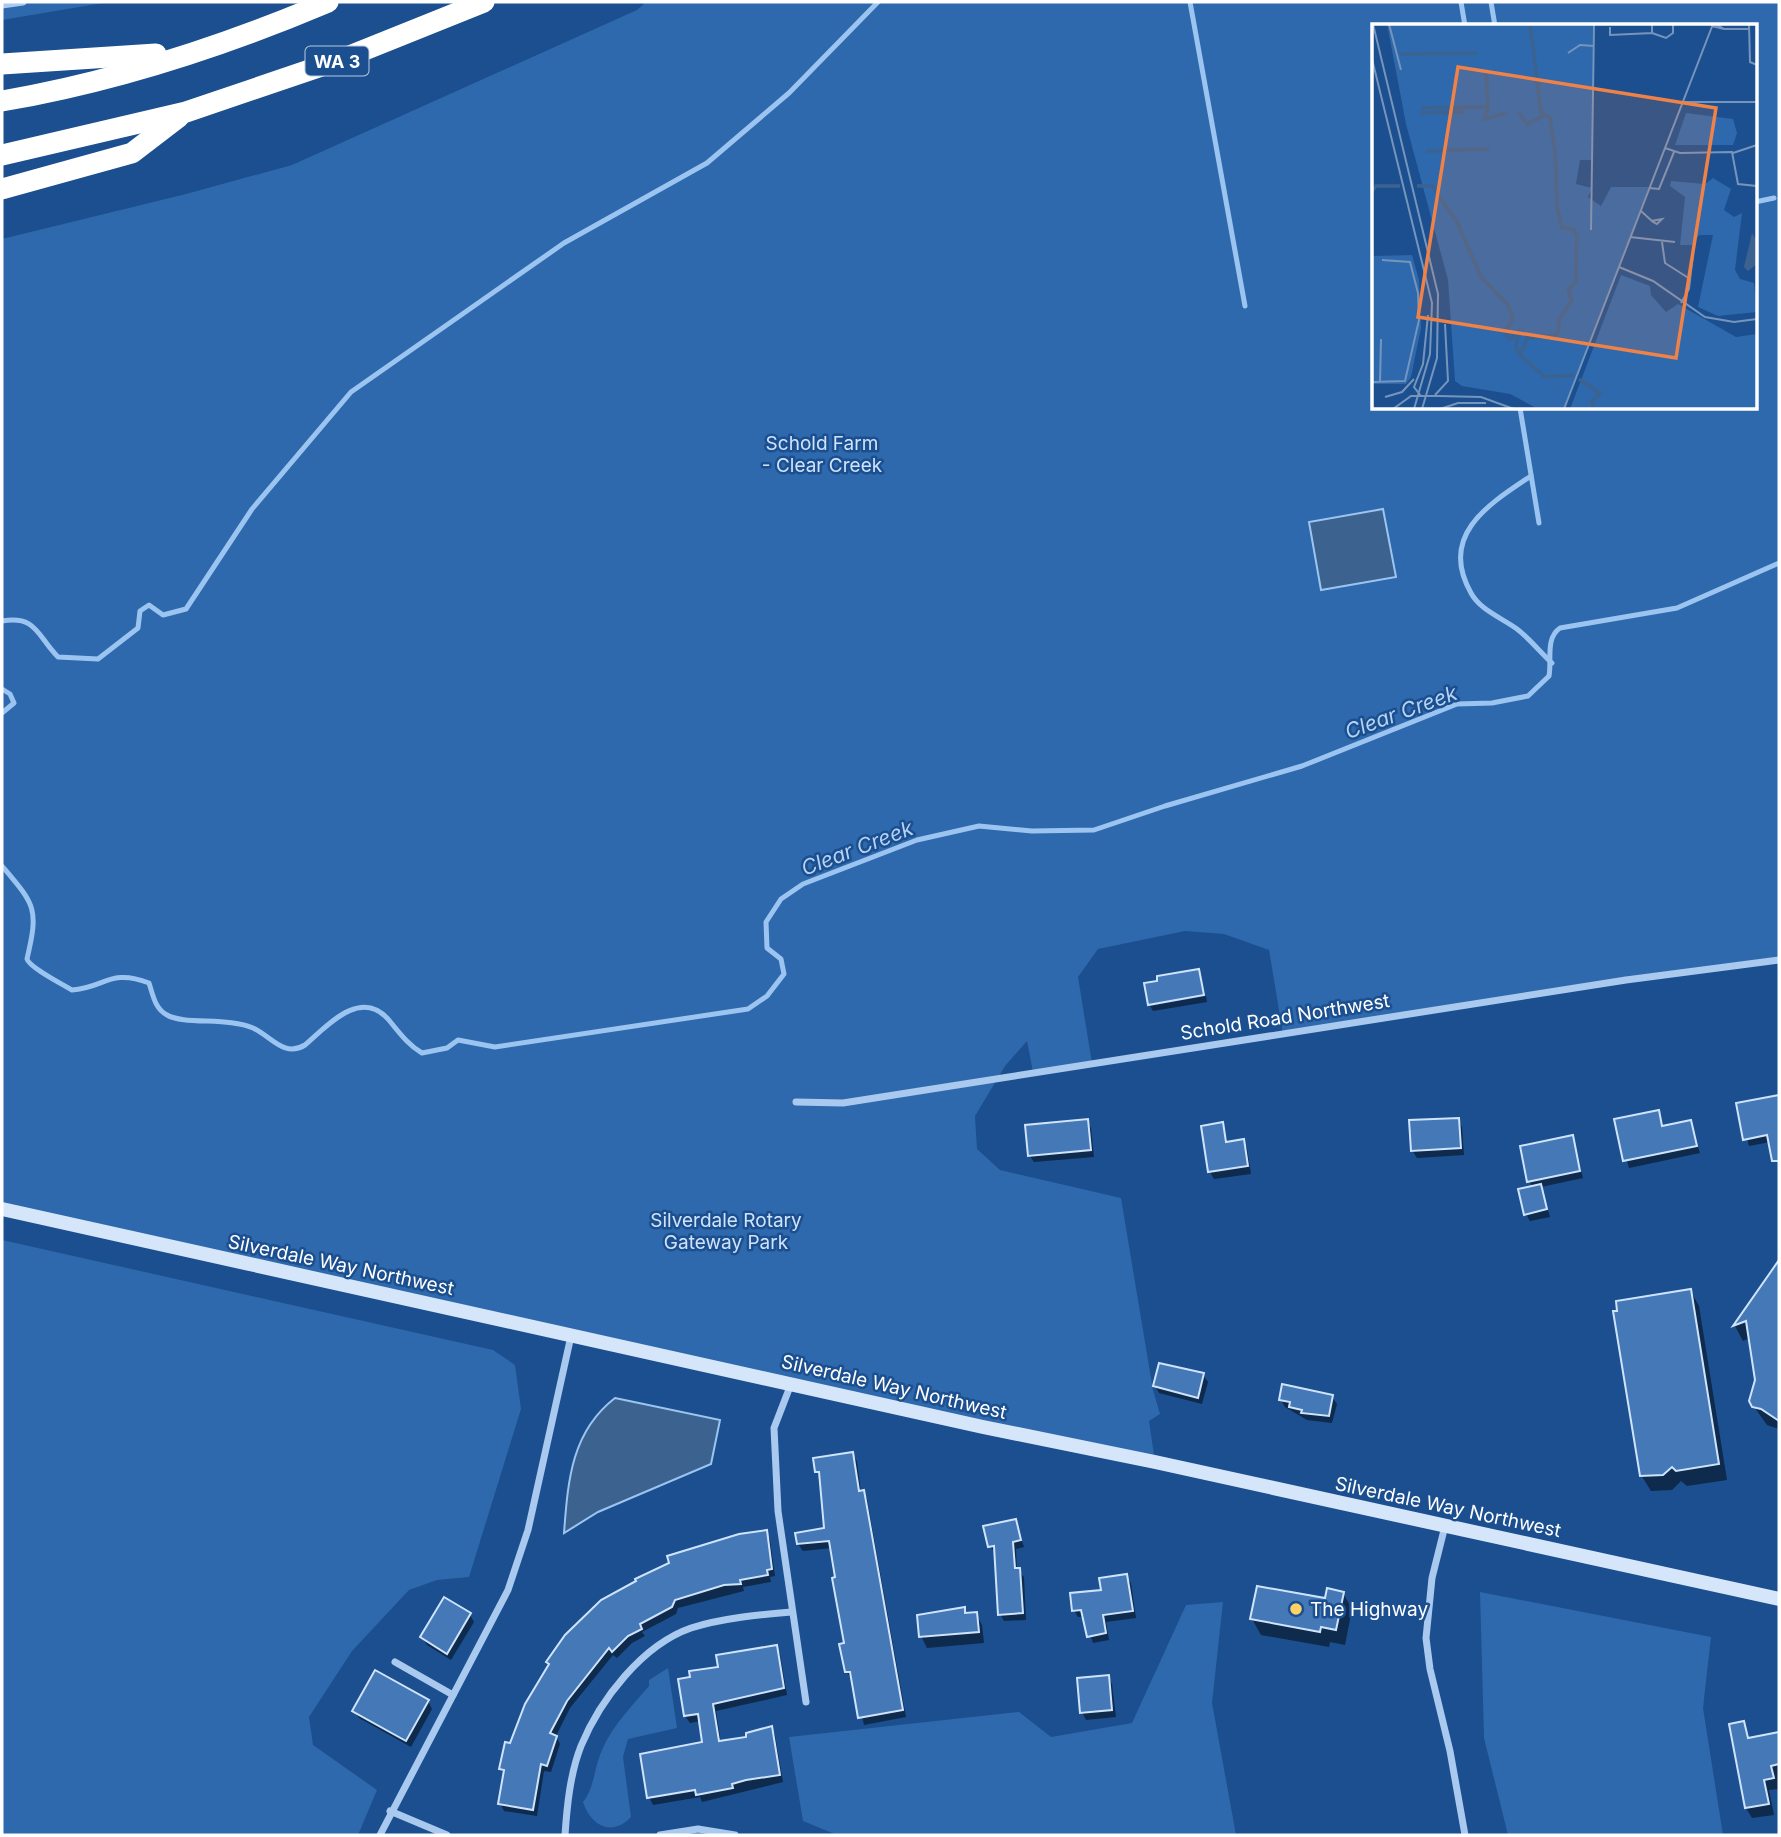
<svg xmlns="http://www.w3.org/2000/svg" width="1781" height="1837" font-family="Inter,sans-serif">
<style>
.green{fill:#2e69ad;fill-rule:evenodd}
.water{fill:#3c6290;stroke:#9cc4f0;stroke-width:2}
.shadow{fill:#0007}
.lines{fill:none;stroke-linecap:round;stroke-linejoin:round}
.stream{stroke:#9cc4f0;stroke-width:5}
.building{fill:#4478b7;stroke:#cfe3fa;stroke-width:2}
.street{stroke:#a9c9ee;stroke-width:7}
.secondary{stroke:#d6e6fa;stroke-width:14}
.highway{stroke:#fff;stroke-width:21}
.poi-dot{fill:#ffd166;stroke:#1b4f8f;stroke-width:2.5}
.labels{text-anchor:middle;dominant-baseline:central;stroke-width:5;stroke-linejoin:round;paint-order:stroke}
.shield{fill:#1b4f8f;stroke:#bbcadd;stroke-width:2}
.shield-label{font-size:18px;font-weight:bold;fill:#fff}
.park-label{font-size:19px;fill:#cfe3fa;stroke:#1b4f8f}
.street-label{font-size:19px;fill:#fff;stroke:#1b4f8f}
.poi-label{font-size:19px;fill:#fff;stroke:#1b4f8f;text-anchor:start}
.water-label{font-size:21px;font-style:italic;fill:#b5d3f5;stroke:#1b4f8f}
.inset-river{fill:none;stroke:#3c6290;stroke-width:3.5}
.inset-road{fill:none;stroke:#7695bc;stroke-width:2}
.view{fill:#ee8249;fill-opacity:0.15;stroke:#ee8249;stroke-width:3.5}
.inset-edge{fill:none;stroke:#fff;stroke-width:3.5}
</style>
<rect width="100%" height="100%" fill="#1b4f8f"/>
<g class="green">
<polygon points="2,2 109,2 2,20"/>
<path d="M646,2H1779V960L1283,1034L1269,950L1224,934L1185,931L1098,949L1078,977L1092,1063L1033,1072L1027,1041L1005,1066L975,1116L977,1149L1000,1170L1121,1198L1153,1390L1160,1414L1149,1421L1155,1462L2,1209V239L186,194L292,165L637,10ZM1373,26H1755V408H1373Z"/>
<polygon points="2,1240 493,1350 515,1365 521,1409 469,1577 437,1580 409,1590 352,1651 309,1717 313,1745 377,1790 358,1835 2,1835"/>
<polygon points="1480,1592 1711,1637 1703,1708 1723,1835 1508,1835 1484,1738"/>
<polygon points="1223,1602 1212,1703 1236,1835 837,1835 803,1821 789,1737 1019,1712 1051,1737 1132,1723 1186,1605"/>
<path d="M668,1668L677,1728L628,1739L623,1757L631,1817C612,1837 591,1826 583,1802C595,1787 594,1767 602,1750C612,1726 632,1706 649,1686V1680Z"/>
</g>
<g class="water">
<polygon points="1383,509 1396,577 1321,590 1309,522"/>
<path d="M615,1398L720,1420L711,1464L598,1512L564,1533C568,1481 571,1432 615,1398Z"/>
</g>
<g class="shadow">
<polygon points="1198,971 1205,993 1149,1002"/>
<polygon points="1206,996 1207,1002 1153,1011 1150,1006"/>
<polygon points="1779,1097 1779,1159 1776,1160 1770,1142 1749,1146 1738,1105"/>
<polygon points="1658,1112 1664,1128 1690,1122 1700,1153 1629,1168 1616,1121"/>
<polygon points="1458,1119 1462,1127 1464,1155 1417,1158 1412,1150"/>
<polygon points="1087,1121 1091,1128 1094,1157 1034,1162 1029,1155"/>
<polygon points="1222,1124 1228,1143 1243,1141 1247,1148 1251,1174 1214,1179 1210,1172 1203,1127"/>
<polygon points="1572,1137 1583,1178 1541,1187 1550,1217 1530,1221 1526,1214 1533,1188 1529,1181"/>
<polygon points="1776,1268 1779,1270 1779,1429 1767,1425 1750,1401 1757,1380 1750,1338 1743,1341 1735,1326"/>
<polygon points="1690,1290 1699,1306 1727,1480 1687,1486 1681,1481 1672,1490 1651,1491 1641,1475"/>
<polygon points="1203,1375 1208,1382 1202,1404 1159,1393 1155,1386"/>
<polygon points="1332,1397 1337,1404 1332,1423 1307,1420 1285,1407 1281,1400"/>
<polygon points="852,1454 857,1461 861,1492 867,1499 906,1717 864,1725 853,1679 846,1672 846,1644 832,1548 803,1551 798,1544 826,1530 821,1480 817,1472"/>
<polygon points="1015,1521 1024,1547 1016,1549 1017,1570 1024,1577 1026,1620 1004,1621 1000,1614 996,1553 990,1547"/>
<polygon points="766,1532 770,1540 775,1576 770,1577 771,1582 743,1587 744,1591 678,1608 676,1614 642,1632 645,1636 632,1643 617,1658 613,1655 570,1708 556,1736 560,1744 551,1772 544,1771 537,1816 504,1811 500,1803 505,1775 501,1768 527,1705"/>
<polygon points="1126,1576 1131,1583 1136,1618 1106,1622 1109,1640 1093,1643 1085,1617 1078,1617 1074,1610"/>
<polygon points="1343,1593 1352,1609 1345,1645 1330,1642 1329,1647 1261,1635 1252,1619"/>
<polygon points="964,1609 967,1615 976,1614 982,1625 984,1643 927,1648 921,1636"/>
<polygon points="470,1615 474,1622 451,1660 427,1645 422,1637"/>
<polygon points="776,1647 780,1654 787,1695 716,1711 721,1743 748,1738 771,1728 775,1735 783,1782 702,1802 700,1797 653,1805 649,1797 704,1744 701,1721 690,1723 685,1716 720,1668"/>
<polygon points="1108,1676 1112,1684 1116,1717 1086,1720 1082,1712"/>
<polygon points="428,1701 432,1709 411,1747 359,1718 354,1711"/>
<polygon points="1743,1723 1750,1739 1779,1734 1779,1789 1769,1790 1774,1815 1752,1818 1746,1808"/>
</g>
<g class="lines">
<g class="stream">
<polyline points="1190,2 1245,306"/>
<polyline points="1461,2 1465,26"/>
<polyline points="1491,2 1495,26"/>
<polyline points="1755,202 1774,198"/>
<polyline points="1520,408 1539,523"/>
<path d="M1531,476C1489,504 1438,535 1471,593C1480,610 1502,618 1517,629C1530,639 1540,652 1552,663"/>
<path d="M2,621C37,615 37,636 58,657L98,659L138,628L140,611L149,605L163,615L186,609L252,509L351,392L564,243L707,163L789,93L878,2"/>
<polyline points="2,689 10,694 14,703 2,713"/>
<path d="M2,866C35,905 39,908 27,959C29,967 62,984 72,990C104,988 110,968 149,983C153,995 155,1009 167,1015C184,1025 229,1017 253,1028C271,1036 284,1058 305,1045C327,1026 360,988 388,1019C399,1032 407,1044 422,1053L447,1048L458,1040L495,1047L748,1009L767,996L784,974L781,959L767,948L766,922L781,899L803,884L917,840L979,826L1032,831L1094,830L1165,806L1302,766L1457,704L1492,703L1528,696L1549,676C1552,661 1545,638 1560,628L1677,608L1779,563"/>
</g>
</g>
<g class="building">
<polygon points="1199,969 1204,995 1148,1005 1144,983 1157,981 1157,976"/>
<polygon points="1779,1095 1779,1161 1772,1161 1767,1135 1743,1140 1736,1103"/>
<polygon points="1659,1110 1662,1126 1691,1120 1697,1146 1623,1161 1614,1119"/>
<polygon points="1459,1118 1461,1148 1411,1151 1409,1120"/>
<polygon points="1088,1119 1091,1150 1028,1156 1025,1125"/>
<polygon points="1223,1122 1226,1142 1244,1139 1248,1166 1208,1172 1201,1126"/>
<polygon points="1573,1135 1580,1171 1527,1182 1520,1146"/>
<polygon points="1541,1184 1547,1209 1524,1215 1518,1189"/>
<polygon points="1779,1260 1779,1421 1761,1409 1752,1407 1749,1401 1755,1380 1746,1321 1733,1326"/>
<polygon points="1691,1289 1719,1464 1676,1471 1672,1467 1663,1475 1640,1476 1613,1311 1617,1311 1616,1301"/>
<polygon points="1159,1363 1204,1373 1198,1398 1153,1386"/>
<polygon points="1282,1384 1333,1395 1329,1416 1301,1413 1302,1410 1289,1407 1290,1402 1279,1400"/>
<polygon points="853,1452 859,1491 864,1490 903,1710 858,1718 850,1672 845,1672 839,1644 844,1643 832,1578 835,1577 829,1541 797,1544 795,1533 824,1528 819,1472 815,1472 813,1458"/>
<polygon points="1016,1519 1021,1540 1013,1542 1015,1568 1020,1568 1023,1613 998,1615 994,1546 988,1547 983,1526"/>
<polygon points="767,1530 772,1569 767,1570 768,1575 740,1580 741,1584 724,1585 675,1600 672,1607 640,1624 642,1629 628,1636 612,1652 609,1648 567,1701 550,1733 557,1736 547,1766 541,1764 533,1810 498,1804 504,1770 499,1769 505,1742 510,1743 525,1704 549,1664 546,1662 565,1635 601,1600 636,1581 635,1579 669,1563 667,1556 739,1534"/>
<polygon points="1127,1574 1133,1611 1103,1615 1106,1633 1087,1637 1081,1610 1072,1611 1070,1593 1101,1590 1099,1578"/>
<polygon points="1257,1586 1325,1598 1327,1588 1344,1592 1336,1630 1321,1627 1320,1632 1250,1619"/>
<polygon points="444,1597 471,1613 447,1654 420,1637"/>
<polygon points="965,1607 965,1613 977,1612 979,1632 919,1637 917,1615"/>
<polygon points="777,1645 784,1688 713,1704 719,1741 746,1737 746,1733 772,1726 780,1775 746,1780 732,1784 733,1788 696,1795 695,1790 647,1798 640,1754 702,1742 698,1714 684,1716 678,1679 690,1677 689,1671 718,1667 716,1655"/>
<polygon points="375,1670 429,1700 406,1741 352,1711"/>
<polygon points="1109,1675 1112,1710 1080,1713 1077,1678"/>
<polygon points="1744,1721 1748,1738 1779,1732 1779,1764 1771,1766 1774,1778 1764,1780 1769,1804 1745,1808 1729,1724"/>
</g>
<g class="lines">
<g class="street">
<polyline points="2,5 23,2"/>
<polyline points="796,1102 843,1103 1626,980 1779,960"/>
<polyline points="791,1384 774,1428 778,1511 806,1702"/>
<polyline points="1445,1526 1432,1578 1426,1638 1430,1669 1450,1751 1465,1835"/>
<polyline points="395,1662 453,1695"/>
<polyline points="390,1811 447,1835"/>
<polyline points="380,1835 508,1590 528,1530 571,1336"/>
<path d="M565,1835C567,1806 570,1774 581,1746C600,1700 642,1645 691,1628C723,1618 758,1615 791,1612"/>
<polyline points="660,1835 698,1829 735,1835"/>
</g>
<polyline class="secondary" points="2,1209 983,1427 1155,1462 1779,1599"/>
<g class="highway">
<polyline points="2,64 156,54"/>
<path d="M2,101C113,82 224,46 328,2"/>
<polyline points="2,155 186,112 342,59 484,2"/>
<polyline points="2,189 132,153 179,117"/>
</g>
</g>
<circle class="poi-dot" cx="1296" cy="1609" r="7"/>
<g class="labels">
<rect class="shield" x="305.5" y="46.5" width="63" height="29" rx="5"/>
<g class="shield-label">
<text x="337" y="61">WA 3</text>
</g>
<g class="park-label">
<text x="822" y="443">Schold Farm<tspan x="822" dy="22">- Clear Creek</tspan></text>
<text x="726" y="1220">Silverdale Rotary<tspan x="726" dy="22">Gateway Park</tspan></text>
</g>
<g class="street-label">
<text transform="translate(1285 1017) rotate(-9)">Schold Road Northwest</text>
<text transform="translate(341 1265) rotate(12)">Silverdale Way Northwest</text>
<text transform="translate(894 1387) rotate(13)">Silverdale Way Northwest</text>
<text transform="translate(1448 1507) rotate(12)">Silverdale Way Northwest</text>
</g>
<g class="poi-label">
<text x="1310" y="1609">The Highway</text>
</g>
<g class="water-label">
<text transform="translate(1401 712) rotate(-20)">Clear Creek</text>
<text transform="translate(857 848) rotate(-21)">Clear Creek</text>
</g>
</g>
<g transform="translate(1372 24)">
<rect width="385" height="385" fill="#1b4f8f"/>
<path d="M15,0H221L220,136H208L204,160L220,164L216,173L229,182L239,163H277L192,385H166L138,370L90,362L83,357L76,256L34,100ZM314,89L361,95L365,109L361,121H303ZM341,154L359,165L352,186L362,193L370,189L363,246L368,255L382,259L385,288L346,292L326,283L341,211H327L320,221H308L313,173L298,162L299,157L333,160ZM40,231L47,256L49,304L39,353L34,360H1L0,232ZM249,251L278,262L279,271L294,288L306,280L364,313L385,310V385H198Z" fill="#2e69ad"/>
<path d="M380,209L385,217V240L376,247L372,243Z" fill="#3c6290"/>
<path class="inset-river" d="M28,30L105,29M114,48L116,84L112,95L135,89M49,84L115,83M48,89L93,88M147,89L155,100L172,92M54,127L117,125M45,162H60L85,198L109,253L136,281L141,294L133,308L138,315L146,308L144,324L150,333L173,353L202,351M0,167L4,162H28M149,329L155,314L183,311L187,305V296L200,276L196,266L204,257V247L205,211L201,205L190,204L185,183L183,127L178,94L169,88L158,0M207,355L228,369L220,378L222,385"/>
<path class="inset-road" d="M1,0L66,270L65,334L50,385M17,0L29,46M377,0L378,38L385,41M340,2L352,5L344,0M238,3V11L280,9V0M352,5H377M280,9L294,14L301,9V0M196,29L208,21L222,22M0,35L60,279L58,330L42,385M311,78H385M293,124L308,129L360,128L366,160L385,162M361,129L385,121M277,164L287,165L302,128M269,187L281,198L285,200L290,195L279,197M219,206L222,0M258,213L303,218M290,218L293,239L318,255M247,243L281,257L333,293L362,298L385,295M309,279L317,265L321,230M0,358L33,357L47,296L46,269L38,238L10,236M8,358L9,315M63,371L76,357L73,300M49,372L42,363L51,340L56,291M13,373L30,368L42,355M21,385L39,372H67L109,373L142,385M68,385L86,379H114M192,385L341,0"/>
<path class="view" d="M86,43L344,84L304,334L46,293Z"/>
<rect width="385" height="385" class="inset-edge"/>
</g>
<rect width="1781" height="1837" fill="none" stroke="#ffffff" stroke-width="7"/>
</svg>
